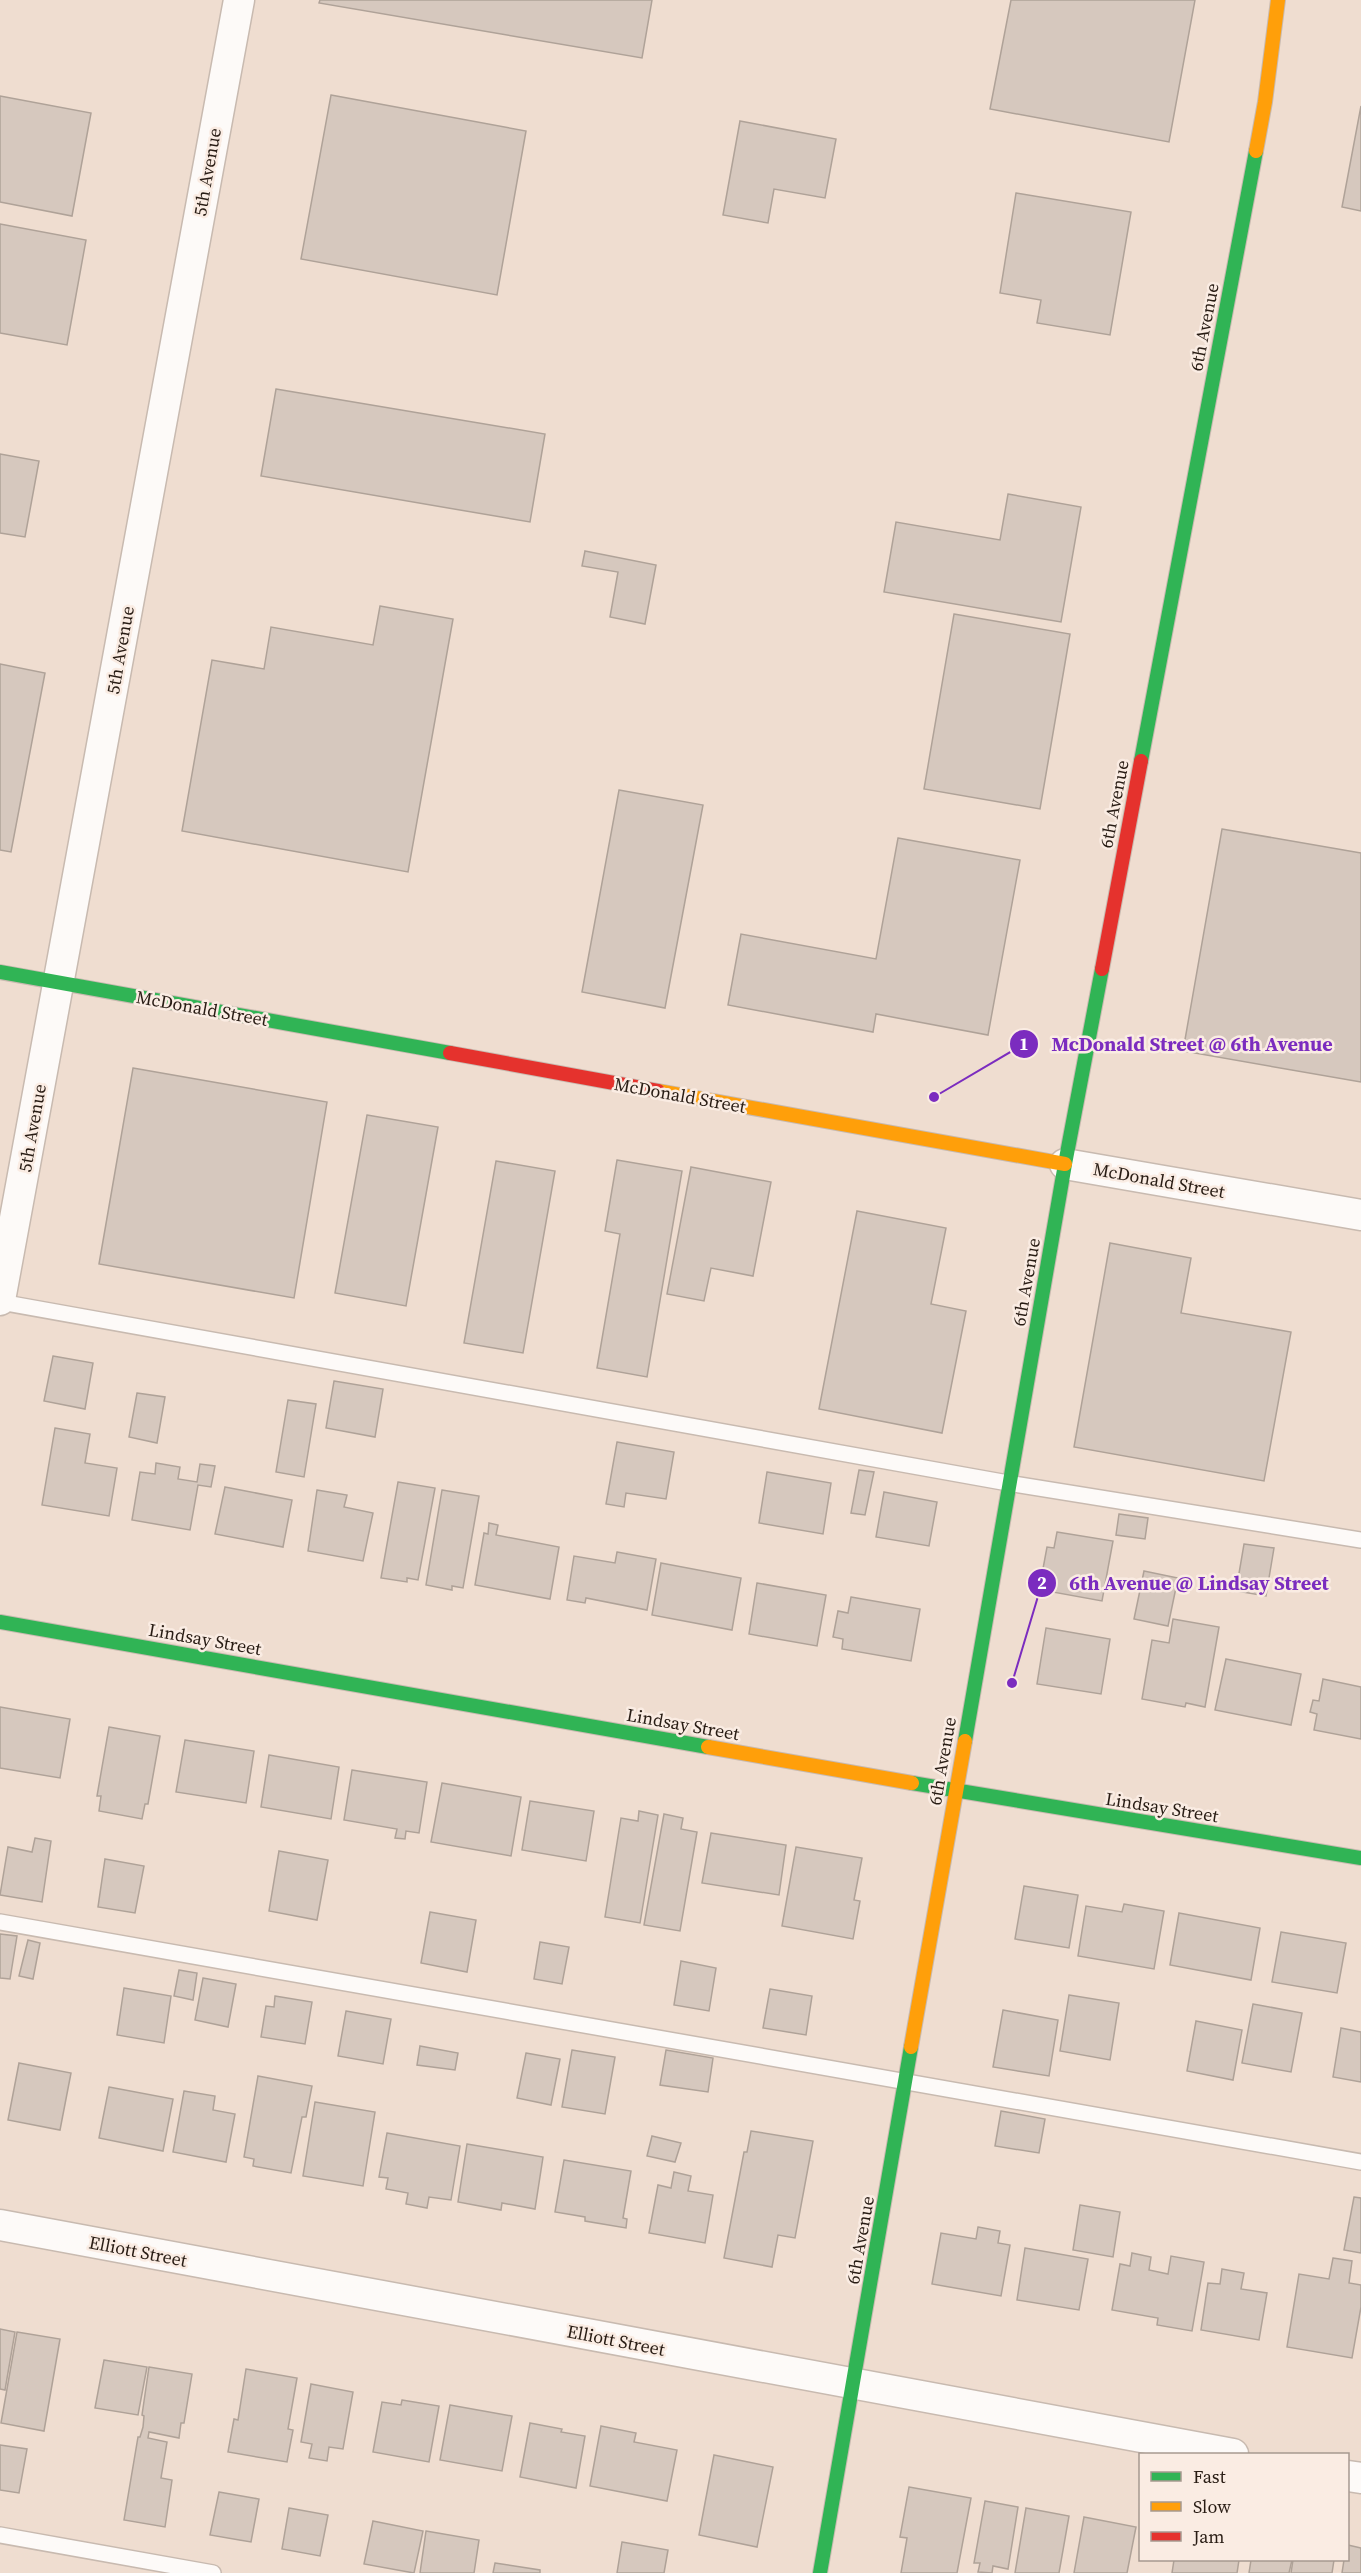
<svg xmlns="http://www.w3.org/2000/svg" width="1361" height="2573" font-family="'Source Serif 4',serif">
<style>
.building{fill:#d6c8be;stroke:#afa298;stroke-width:1.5}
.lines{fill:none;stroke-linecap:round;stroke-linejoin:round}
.lane-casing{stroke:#c8bab0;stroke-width:18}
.street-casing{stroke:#c8bab0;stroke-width:33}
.fast-casing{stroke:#c8bab0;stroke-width:16}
.slow-casing{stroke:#c8bab0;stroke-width:16}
.jam-casing{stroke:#c8bab0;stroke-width:16}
.lane{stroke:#fdfaf8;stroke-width:15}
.street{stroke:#fdfaf8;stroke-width:30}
.fast{stroke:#30b455;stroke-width:14}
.slow{stroke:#ff9f0a;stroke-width:14}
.jam{stroke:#e5322d;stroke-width:14}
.labels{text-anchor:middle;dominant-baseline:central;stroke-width:5;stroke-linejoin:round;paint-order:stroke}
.street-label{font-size:18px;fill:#281c14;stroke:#faece3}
.leader{fill:none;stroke:#7b2cbf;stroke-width:2}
.callout-dot{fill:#7b2cbf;stroke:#faece3;stroke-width:2}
.mark-label{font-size:18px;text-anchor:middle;font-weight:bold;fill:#fff}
.callout-label{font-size:20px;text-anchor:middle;font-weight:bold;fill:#7b2cbf;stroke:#faece3;stroke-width:5;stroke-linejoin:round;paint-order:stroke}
</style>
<rect width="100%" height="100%" fill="#efddd0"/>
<g class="building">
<polygon points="320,0 652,0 642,58 319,3"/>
<polygon points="1011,0 1195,0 1169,142 990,109"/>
<polygon points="331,95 526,131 497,295 301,259"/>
<polygon points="0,96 91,113 72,216 0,202"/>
<polygon points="1361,106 1361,211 1342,207"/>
<polygon points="740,121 836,139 825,198 774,189 768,223 723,215"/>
<polygon points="1016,193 1131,212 1110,335 1037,323 1041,300 1000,293"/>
<polygon points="0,224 86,240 67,345 0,333"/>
<polygon points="276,389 545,434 530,522 261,476"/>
<polygon points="0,454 39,461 25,537 0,533"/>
<polygon points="1008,494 1081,507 1061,622 884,592 896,522 1000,540"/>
<polygon points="585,551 656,565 645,624 610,617 618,572 582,566"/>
<polygon points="380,606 453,619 408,872 182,831 212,660 264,669 271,627 373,645"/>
<polygon points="954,614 1070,634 1040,809 924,789"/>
<polygon points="0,664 45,673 11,852 0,850"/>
<polygon points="619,790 703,805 665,1008 582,992"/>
<polygon points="1222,829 1361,853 1361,1082 1183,1051"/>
<polygon points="898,838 1020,860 988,1035 876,1014 873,1032 728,1005 741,934 876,959"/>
<polygon points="133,1068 327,1102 294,1298 99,1264"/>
<polygon points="367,1115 438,1127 406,1306 335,1293"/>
<polygon points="617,1160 682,1171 647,1377 597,1368 620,1234 605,1231"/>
<polygon points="496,1161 555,1171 523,1353 464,1343"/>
<polygon points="691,1167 771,1182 753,1276 711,1268 704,1301 667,1294"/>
<polygon points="857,1211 946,1228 931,1304 966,1311 942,1433 819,1409"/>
<polygon points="1110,1243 1191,1258 1181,1313 1291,1332 1264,1481 1074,1447"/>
<polygon points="53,1356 93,1363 85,1409 44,1401"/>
<polygon points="334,1381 383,1389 375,1437 326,1428"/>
<polygon points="137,1393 165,1397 157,1443 129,1437"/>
<polygon points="288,1400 316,1404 304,1477 276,1472"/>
<polygon points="55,1428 90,1434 85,1463 117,1468 109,1516 42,1505"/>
<polygon points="617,1442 674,1452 666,1499 626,1493 624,1507 606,1504"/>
<polygon points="156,1463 180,1467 178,1479 197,1482 200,1464 215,1466 211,1487 198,1485 190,1530 132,1520 140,1472 155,1474"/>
<polygon points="859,1470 874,1472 865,1515 851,1513"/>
<polygon points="767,1472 831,1483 823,1534 759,1523"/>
<polygon points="398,1482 435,1488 418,1580 407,1578 407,1582 381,1578"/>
<polygon points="225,1487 292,1500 283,1547 215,1534"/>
<polygon points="317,1490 347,1495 344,1507 373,1513 363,1561 308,1551"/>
<polygon points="442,1490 479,1496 463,1588 452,1586 452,1590 426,1585"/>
<polygon points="884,1492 937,1502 929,1546 876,1537"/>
<polygon points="1119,1514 1148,1518 1145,1539 1116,1535"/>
<polygon points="489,1523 498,1525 496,1535 559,1547 550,1599 475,1585 484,1533 488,1534"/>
<polygon points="1057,1532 1113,1541 1102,1601 1047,1591 1049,1576 1042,1574 1047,1547 1054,1548"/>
<polygon points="1244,1544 1274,1548 1266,1596 1236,1591"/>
<polygon points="617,1552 656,1559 647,1610 586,1598 585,1603 567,1600 574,1556 615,1563"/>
<polygon points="661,1563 741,1578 732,1630 652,1615"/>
<polygon points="1144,1571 1178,1578 1168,1626 1134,1619"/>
<polygon points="757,1583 826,1595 817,1646 749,1634"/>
<polygon points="851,1597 920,1609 911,1661 842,1649 843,1639 833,1637 838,1611 848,1613"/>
<polygon points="1173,1619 1219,1627 1205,1707 1186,1703 1185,1707 1142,1699 1152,1640 1169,1643"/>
<polygon points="1046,1628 1110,1639 1101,1694 1037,1684"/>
<polygon points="1226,1659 1301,1674 1291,1725 1215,1710"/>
<polygon points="1323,1679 1361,1687 1361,1739 1314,1730 1317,1714 1310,1712 1313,1700 1319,1701"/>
<polygon points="0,1707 70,1719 60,1778 0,1768"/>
<polygon points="109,1727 160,1736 148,1804 145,1804 142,1819 99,1811 101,1796 97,1796"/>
<polygon points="185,1740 254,1751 246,1803 176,1792"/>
<polygon points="269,1755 339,1767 331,1819 261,1807"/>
<polygon points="352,1770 427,1782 419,1833 406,1831 405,1839 395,1838 397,1829 344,1820"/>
<polygon points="442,1783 521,1797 511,1856 431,1842"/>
<polygon points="530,1801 594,1811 586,1861 522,1850"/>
<polygon points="639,1811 658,1815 640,1923 605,1917 621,1818 638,1821"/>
<polygon points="664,1814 683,1818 681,1829 697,1832 680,1931 644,1925"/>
<polygon points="711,1833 786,1845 779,1895 702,1883"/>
<polygon points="35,1838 51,1841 42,1902 0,1895 8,1847 32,1852"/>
<polygon points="796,1847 862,1858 854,1900 860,1901 853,1939 782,1926"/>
<polygon points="279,1851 328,1860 317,1920 269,1911"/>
<polygon points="105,1859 144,1866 135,1913 98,1907"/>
<polygon points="1024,1886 1078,1895 1069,1948 1015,1939"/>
<polygon points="1124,1904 1164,1911 1154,1969 1078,1956 1086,1906 1122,1912"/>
<polygon points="430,1912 476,1920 467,1972 421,1963"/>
<polygon points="1179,1913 1260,1928 1251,1980 1170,1965"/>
<polygon points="1281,1932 1346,1943 1337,1993 1272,1982"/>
<polygon points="0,1934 17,1936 10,1979 0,1978"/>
<polygon points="28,1940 40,1943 33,1979 19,1976"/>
<polygon points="540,1942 569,1947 562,1984 534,1979"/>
<polygon points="681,1961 716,1968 709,2011 674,2005"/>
<polygon points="179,1970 197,1973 193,2000 174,1996"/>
<polygon points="203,1978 236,1984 228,2027 195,2020"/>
<polygon points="124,1988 171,1996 164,2043 117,2035"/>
<polygon points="770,1989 812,1996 806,2035 763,2028"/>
<polygon points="1069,1995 1119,2003 1110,2060 1060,2051"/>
<polygon points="275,1996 312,2002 305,2044 261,2037 266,2006 274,2007"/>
<polygon points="1253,2004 1302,2013 1291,2072 1242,2063"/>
<polygon points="1003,2010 1058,2020 1049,2076 993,2067"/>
<polygon points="346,2011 391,2019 383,2064 338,2056"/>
<polygon points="1196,2021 1242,2030 1233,2080 1187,2071"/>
<polygon points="1341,2028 1361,2032 1361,2082 1333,2077"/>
<polygon points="420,2046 458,2053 455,2070 417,2065"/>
<polygon points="572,2050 615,2057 605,2114 562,2107"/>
<polygon points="666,2050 713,2058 708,2092 660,2085"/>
<polygon points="526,2053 560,2059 551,2105 517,2098"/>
<polygon points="19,2063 71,2073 60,2130 8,2120"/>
<polygon points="258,2076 312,2086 306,2117 302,2117 291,2173 253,2166 254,2159 244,2157"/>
<polygon points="109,2087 173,2099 163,2151 99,2138"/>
<polygon points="184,2091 215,2096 213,2110 235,2114 226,2162 173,2152"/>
<polygon points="315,2102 375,2112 363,2186 303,2176"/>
<polygon points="1001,2111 1045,2119 1039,2153 995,2146"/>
<polygon points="751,2131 813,2141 795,2238 778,2235 772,2267 724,2258 744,2152 747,2152"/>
<polygon points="387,2133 460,2146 451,2200 429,2197 427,2208 406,2204 408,2193 386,2189 388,2178 379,2177"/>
<polygon points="652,2136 681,2143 675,2162 647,2156"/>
<polygon points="467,2144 543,2157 535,2209 502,2203 501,2210 458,2202"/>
<polygon points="564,2160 631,2171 623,2218 627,2219 626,2228 585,2221 585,2217 555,2212"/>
<polygon points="674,2172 691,2176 688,2191 713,2195 705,2243 649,2233 658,2185 671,2188"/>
<polygon points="1354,2197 1361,2198 1361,2253 1344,2250"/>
<polygon points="1080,2205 1120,2212 1113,2257 1073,2250"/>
<polygon points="978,2227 1000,2231 998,2243 1010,2245 1001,2296 932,2284 941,2233 976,2239"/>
<polygon points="1025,2248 1088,2259 1079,2310 1017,2300"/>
<polygon points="1132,2253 1151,2257 1149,2270 1168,2274 1171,2256 1204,2262 1192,2331 1157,2325 1158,2318 1112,2310 1120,2264 1130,2266"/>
<polygon points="1333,2258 1352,2261 1349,2283 1361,2285 1361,2307 1352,2358 1287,2347 1299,2274 1329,2279"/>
<polygon points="1222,2269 1244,2273 1241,2289 1267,2293 1259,2340 1201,2330 1208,2283 1220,2284"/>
<polygon points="0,2329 15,2332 5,2390 0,2389"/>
<polygon points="17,2332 60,2339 44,2431 1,2423"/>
<polygon points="104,2360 147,2367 138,2415 95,2408"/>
<polygon points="149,2367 192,2374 184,2423 181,2423 179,2438 149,2432 148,2438 167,2442 161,2478 172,2480 165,2527 124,2520 138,2437 140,2437 143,2427 144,2416 142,2415"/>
<polygon points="246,2369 297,2378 288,2429 293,2430 287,2462 228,2452 234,2419 238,2420"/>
<polygon points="311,2384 353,2392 343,2449 329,2447 327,2461 309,2458 312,2444 301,2442"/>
<polygon points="402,2400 439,2406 429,2462 373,2452 382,2402 401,2405"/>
<polygon points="450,2405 512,2416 502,2471 440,2460"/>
<polygon points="530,2423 562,2429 561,2432 585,2436 576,2488 520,2477"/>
<polygon points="601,2426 636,2433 634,2442 677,2450 667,2501 590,2486"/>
<polygon points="0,2445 27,2449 19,2493 0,2490"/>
<polygon points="714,2455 773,2467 757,2547 699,2535"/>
<polygon points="909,2487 971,2498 957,2573 901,2573 907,2538 900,2537"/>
<polygon points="219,2492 259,2499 251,2542 210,2535"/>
<polygon points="985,2501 1018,2507 1008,2569 993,2566 992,2573 978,2572 980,2563 974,2563"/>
<polygon points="289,2508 328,2515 320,2556 282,2549"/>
<polygon points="1026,2508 1069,2516 1059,2573 1015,2573"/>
<polygon points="1084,2517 1136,2527 1127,2573 1074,2573"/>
<polygon points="373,2521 423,2531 414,2573 364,2564"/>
<polygon points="426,2531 479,2540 474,2573 420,2573"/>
<polygon points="622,2542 668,2550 664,2573 617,2573"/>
<polygon points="1348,2545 1361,2548 1361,2573 1342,2573 1344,2560 1348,2560"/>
<polygon points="1174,2560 1239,2560 1237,2573 1172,2573"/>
<polygon points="1251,2560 1292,2560 1289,2573 1249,2573"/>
<polygon points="1293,2560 1334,2560 1332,2573 1291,2573"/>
<polygon points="495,2563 540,2570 540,2573 493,2573"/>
</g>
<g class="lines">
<defs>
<g id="lane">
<polyline points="0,1302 1008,1483 1361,1540"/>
<polyline points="0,1922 1361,2162"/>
<polyline points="0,2535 213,2573"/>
</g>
<g id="street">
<polyline points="1065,1164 1361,1215"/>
<polyline points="0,1300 239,0"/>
<polyline points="0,2225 1233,2454"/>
<polyline points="1348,2476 1361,2478"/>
</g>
<g id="fast">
<polyline points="1141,761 1256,151"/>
<polyline points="0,972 450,1053"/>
<polyline points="0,1622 708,1747"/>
<polyline points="965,1741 1065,1164 1102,969"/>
<polyline points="912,1783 1361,1858"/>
<polyline points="820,2573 911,2047"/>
</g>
<g id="slow">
<polyline points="1256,151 1265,102 1278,0"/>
<polyline points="658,1091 1065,1164"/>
<polyline points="708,1747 912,1783"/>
<polyline points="911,2047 965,1741"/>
</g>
<g id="jam">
<polyline points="1102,969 1141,761"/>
<polyline points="450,1053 658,1091"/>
</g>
</defs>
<use href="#lane" class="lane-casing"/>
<use href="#street" class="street-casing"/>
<use href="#fast" class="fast-casing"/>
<use href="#slow" class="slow-casing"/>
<use href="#jam" class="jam-casing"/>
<use href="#lane" class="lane"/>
<use href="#street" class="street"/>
<use href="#fast" class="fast"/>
<use href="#slow" class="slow"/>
<use href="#jam" class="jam"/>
</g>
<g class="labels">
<g class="street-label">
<text transform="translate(207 172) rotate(-80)">5th Avenue</text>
<text transform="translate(1204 327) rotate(-79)">6th Avenue</text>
<text transform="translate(120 650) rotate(-80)">5th Avenue</text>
<text transform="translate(1114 804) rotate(-79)">6th Avenue</text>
<text transform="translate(202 1008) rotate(10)">McDonald Street</text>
<text transform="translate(680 1095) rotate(10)">McDonald Street</text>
<text transform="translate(32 1128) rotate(-80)">5th Avenue</text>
<text transform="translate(1159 1180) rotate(10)">McDonald Street</text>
<text transform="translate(1026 1282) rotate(-80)">6th Avenue</text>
<text transform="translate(205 1639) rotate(10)">Lindsay Street</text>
<text transform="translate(683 1724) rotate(10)">Lindsay Street</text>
<text transform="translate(942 1761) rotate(-80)">6th Avenue</text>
<text transform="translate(1162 1807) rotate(9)">Lindsay Street</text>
<text transform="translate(860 2240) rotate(-80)">6th Avenue</text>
<text transform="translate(138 2251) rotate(11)">Elliott Street</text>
<text transform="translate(616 2340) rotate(11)">Elliott Street</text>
</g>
</g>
<path class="leader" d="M934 1097L1024 1044M1012 1683L1042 1583"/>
<g class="callout-dot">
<circle cx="934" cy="1097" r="6"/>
<circle cx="1012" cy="1683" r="6"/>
<circle cx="1024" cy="1044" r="15"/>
<circle cx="1042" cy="1583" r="15"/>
</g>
<g class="mark-label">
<text x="1024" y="1050">1</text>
<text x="1042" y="1589">2</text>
</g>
<g class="callout-label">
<text x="1192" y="1051">McDonald Street @ 6th Avenue</text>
<text x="1199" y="1590">6th Avenue @ Lindsay Street</text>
</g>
<rect x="1139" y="2453" width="210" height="108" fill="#faece3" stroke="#a69990" stroke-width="1.5"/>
<rect x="1151" y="2472" width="30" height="9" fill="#30b455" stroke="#a69990" stroke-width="1.5"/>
<text x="1193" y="2483" font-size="18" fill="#281c14">Fast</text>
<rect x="1151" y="2502" width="30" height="9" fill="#ff9f0a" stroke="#a69990" stroke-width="1.5"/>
<text x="1193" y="2513" font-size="18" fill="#281c14">Slow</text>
<rect x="1151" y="2532" width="30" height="9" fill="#e5322d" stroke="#a69990" stroke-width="1.5"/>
<text x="1193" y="2543" font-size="18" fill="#281c14">Jam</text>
</svg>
